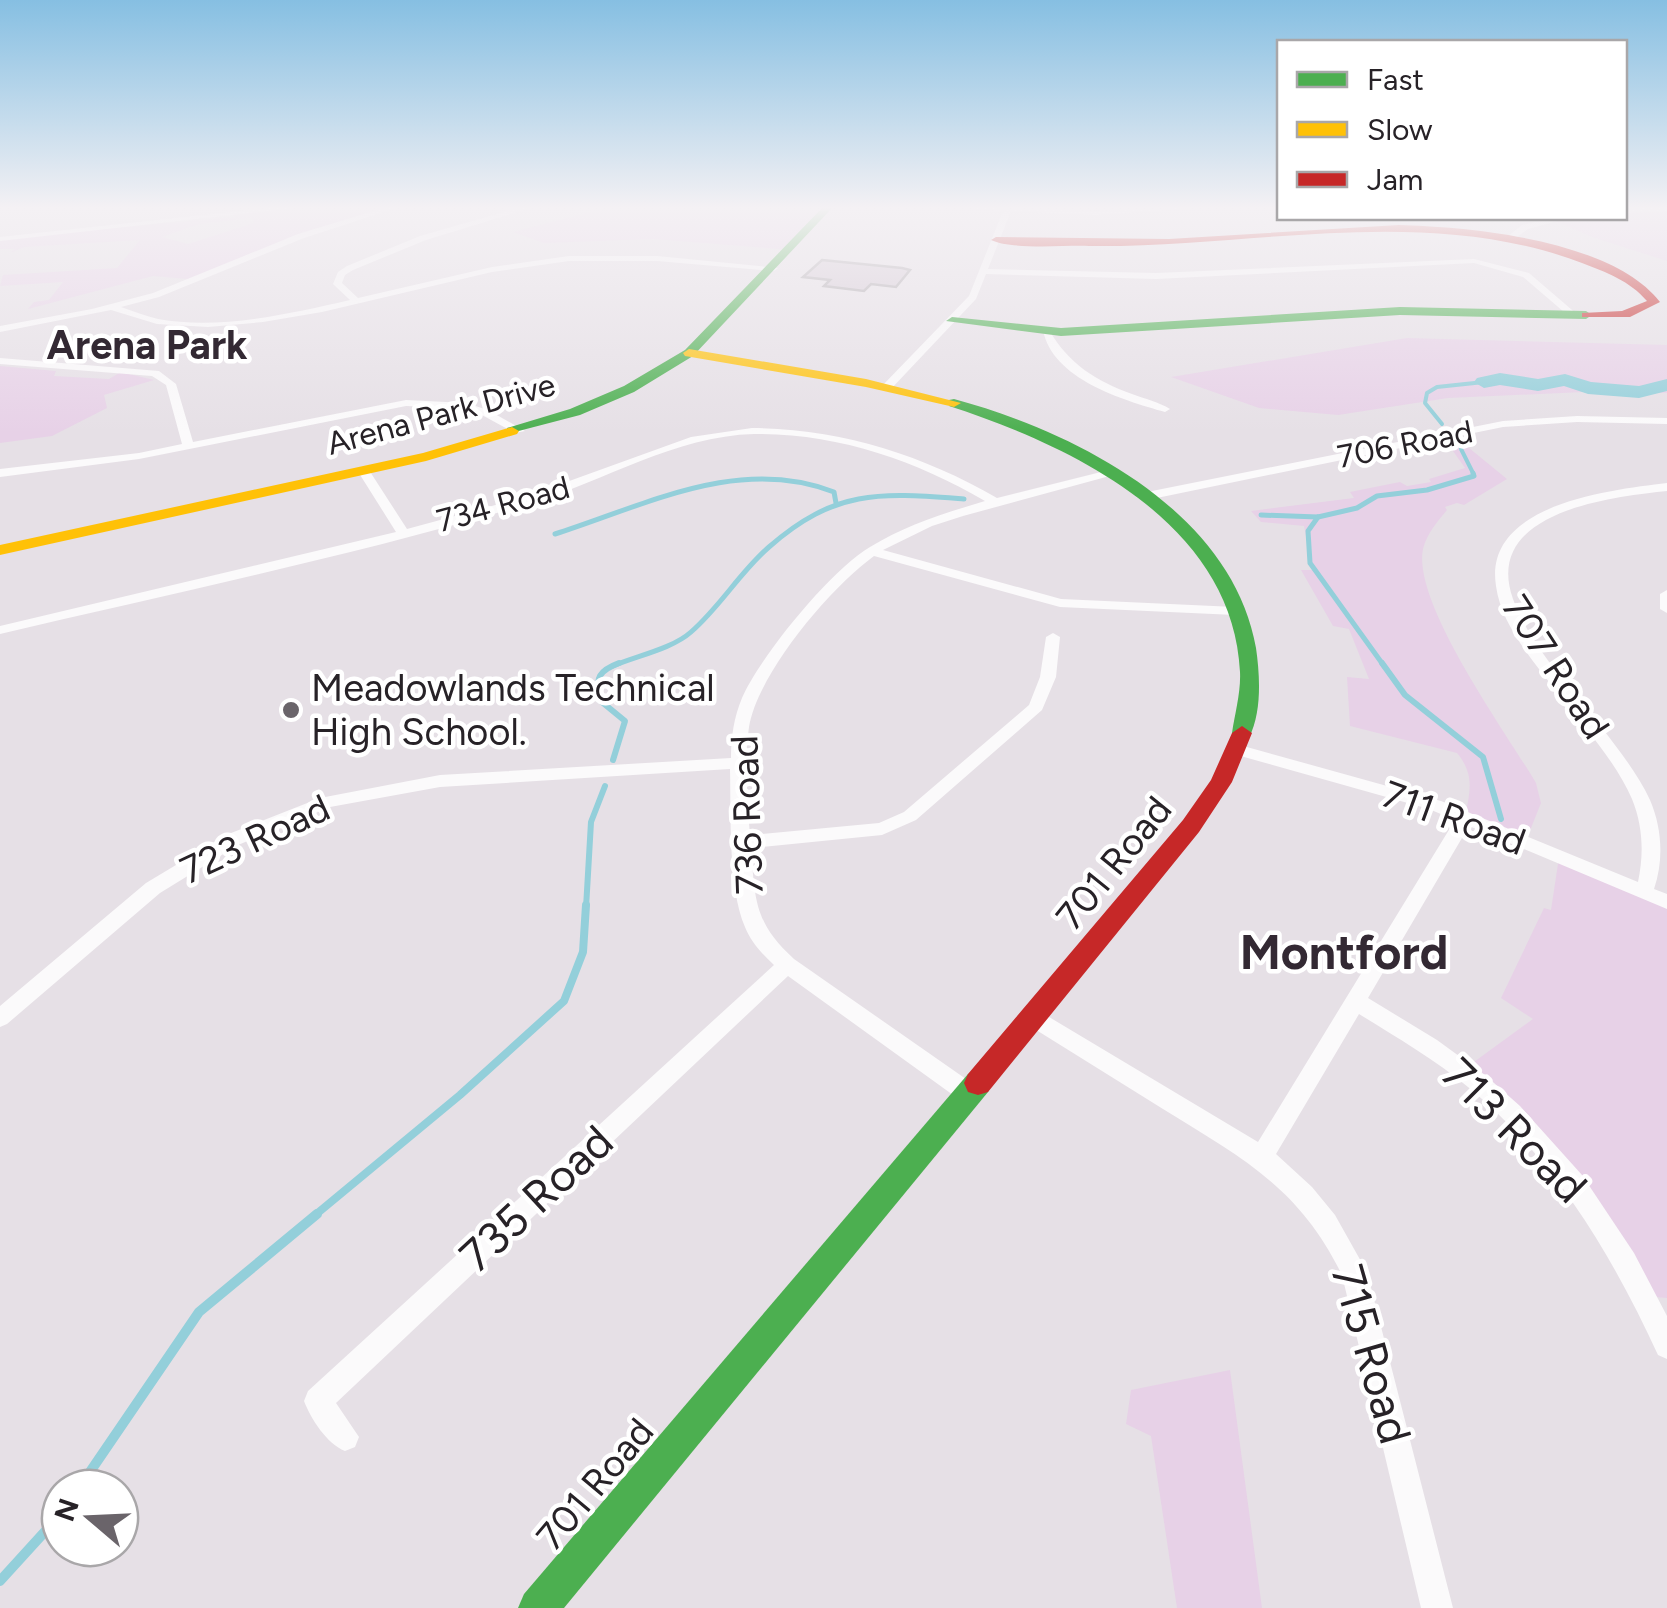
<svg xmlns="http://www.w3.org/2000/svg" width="1667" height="1608" font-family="Figtree,sans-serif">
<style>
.green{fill:#e7d1e7;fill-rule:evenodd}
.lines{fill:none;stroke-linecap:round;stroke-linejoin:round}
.stream-far4{stroke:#93cfda;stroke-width:4}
.stream-far3{stroke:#93cfda;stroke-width:5}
.stream-far2{stroke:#93cfda;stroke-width:6}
.stream-far1{stroke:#93cfda;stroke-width:8}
.stream{stroke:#93cfda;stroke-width:10}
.river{fill:#93cfda;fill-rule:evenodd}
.building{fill:#d3c7d3;stroke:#aba6ab;stroke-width:2.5}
.street{fill:#fbfafb;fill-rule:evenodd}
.fast{fill:#4caf50;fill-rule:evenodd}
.slow{fill:#ffc107;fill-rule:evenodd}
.jam{fill:#c62828;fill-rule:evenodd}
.poi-dot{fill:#6a646a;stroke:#fff;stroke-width:4}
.labels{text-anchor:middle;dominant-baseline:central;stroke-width:9;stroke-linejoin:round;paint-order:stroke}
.far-street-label{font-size:32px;fill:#272227;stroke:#fff}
.street-label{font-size:38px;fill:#272227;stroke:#fff}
.poi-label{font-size:38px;fill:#272227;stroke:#fff;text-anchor:start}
.far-district-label{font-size:40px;font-weight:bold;fill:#332933;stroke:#fff}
.near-street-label{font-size:45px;fill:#272227;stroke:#fff}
.district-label{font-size:48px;font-weight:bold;fill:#332933;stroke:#fff}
</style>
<rect width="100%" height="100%" fill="#e6e0e6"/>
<g class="green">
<path d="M254,207H396L324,229L199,280L153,276L28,309L34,302L49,300L63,282L0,286L3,275L117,268L140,240L24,247L10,253L15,249H0V238L236,217L225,211ZM252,218L254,223L188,244L162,237L199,224Z"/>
<polygon points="610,207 829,207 791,250 653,239 544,243 513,232"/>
<polygon points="1625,207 1667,207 1667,261 1592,237 1548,218 1624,218"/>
<polygon points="1407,338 1667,345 1667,393 1584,392 1448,398 1338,415 1259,408 1171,377"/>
<polygon points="0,366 56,371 54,376 109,379 121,372 154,380 104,395 107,408 52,436 0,443"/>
<path d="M1452,434L1507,479L1464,505L1457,503L1445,507L1447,510C1438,521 1427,533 1423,549C1412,603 1506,732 1536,783L1541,803L1525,843L1465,817C1470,791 1475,775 1457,753L1350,726L1347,677L1369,679L1349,629L1333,626L1301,570H1313L1304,526L1261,522L1251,511L1354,498L1350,492L1400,482L1407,486L1431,482L1429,479L1465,468L1453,451L1448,435Z"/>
<polygon points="1559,857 1667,903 1667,1298 1655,1297 1467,1067 1533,1019 1501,998 1544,908 1551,910"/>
<polygon points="1230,1370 1262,1608 1177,1608 1151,1436 1126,1424 1131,1390"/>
</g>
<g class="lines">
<g class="stream-far4">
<polyline points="1442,424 1425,403 1427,393 1437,387 1484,382"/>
<polyline points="1461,449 1474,475"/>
</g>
<g class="stream-far3">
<polyline points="1261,515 1318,517 1357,508 1377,496 1427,490 1474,476 1473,473"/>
<polyline points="1318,517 1308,531 1310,563 1384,666"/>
<path d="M555,534C646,505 739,455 834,492L836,503"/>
<path d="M613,666C636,656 672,649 691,632C720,607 740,572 769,547C836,488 882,493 964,499"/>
</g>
<g class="stream-far2">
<polyline points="1382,663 1405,695 1483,757 1501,819"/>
<path d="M613,760L625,721L597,698C597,677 598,671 619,663"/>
<polyline points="586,908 591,822 605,786"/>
</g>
<polyline class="stream-far1" points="314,1216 460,1095 564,1001 583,952 586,905"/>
<g class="stream">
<polyline points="79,1488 199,1312 317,1214"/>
<polyline points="0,1581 60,1515"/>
</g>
<polygon class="river" points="1500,373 1538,379 1565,374 1591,382 1639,386 1667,379 1667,391 1639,398 1588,394 1564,386 1538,391 1500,385 1484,388 1474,382 1477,378"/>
</g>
<polygon class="building" points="822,260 902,268 910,270 896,287 871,284 864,291 824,286 830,280 803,277"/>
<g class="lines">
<g class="street">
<polygon points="276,207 304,207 0,241 0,237"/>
<path d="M387,207H399L304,238L159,297L121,307C133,311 146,316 158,319C220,330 289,314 350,300L333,284L338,272L347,266L420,236L521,207H534L426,240L353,270L345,275L342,283L358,298L492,267L569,256H657L778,268L774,271L657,261H569L492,272L322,312L263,322L208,327L157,324L111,310L0,332V326L92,309L153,293L298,234Z"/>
<polygon points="955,207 1096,211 1206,207 1096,215 1011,211 988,269 1156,273 1474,259 1529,273 1579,316 1571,318 1523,277 1474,263 1156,279 986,274 976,299 890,390 882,390 882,386 969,296 1003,211"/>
<polygon points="1667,207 1667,211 1624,213 1624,209"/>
<polygon points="1556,218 1568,218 1528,229 1514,239 1507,237 1522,225"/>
<path d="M1043,330H1049C1069,364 1096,381 1132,394C1145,399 1159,402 1170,409L1165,412C1123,400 1052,379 1043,330Z"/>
<polygon points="0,358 159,371 176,384 193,442 406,400 466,403 488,410 525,431 515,433 480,414 461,408 406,406 139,459 0,477 0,469 139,453 182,444 166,385 152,376 0,364"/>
<polygon points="1577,416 1667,418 1667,424 1577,422 1503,427 1147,500 1141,496 1147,492 1503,421"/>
<path d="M752,428C840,429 921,454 997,498L1117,468V474L963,516L932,526L883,550L1061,599L1235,607L1242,611L1235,615L1060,607L874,556C830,588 758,673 749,727C744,762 747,800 750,835L879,823L904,812L1029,705L1040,677L1046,637L1053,633L1060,637L1056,677L1042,710L916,820L882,835L751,848C755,899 754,923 794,959L976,1086L979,1093L976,1100L968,1103L960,1100L788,976L336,1403L359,1437L355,1447L345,1451C327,1444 311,1419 304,1401L308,1391L774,965C762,954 751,942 745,927C728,888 731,813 730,769L440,787L330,807L238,845L160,893L7,1024L0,1027V1006L146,883L226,835L320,798L440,775L731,758C731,737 734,717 742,698C761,655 831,570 870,547C906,525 945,513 985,501C915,460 836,433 754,434C675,436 605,481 531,503C356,555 177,592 0,634V626L396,532L357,470L359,467H367L407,529L525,497L691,437Z"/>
<path d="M1667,483V491C1610,497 1482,512 1513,599C1530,646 1569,685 1599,724C1617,748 1637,772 1650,800C1662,828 1664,860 1654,889L1667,894V909L1469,826L1368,998L1437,1040L1485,1075L1520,1106L1582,1175L1634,1253L1667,1316V1359L1658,1355C1612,1255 1554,1158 1468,1087C1434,1059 1396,1037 1359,1014L1276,1154L1312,1187L1335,1215L1367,1272L1453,1608H1421L1342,1275C1299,1187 1242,1158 1163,1109C1117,1080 1071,1052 1025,1023L1021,1017L1025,1011L1032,1008L1039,1011L1258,1142L1455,820L1429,809L1230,753L1228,749L1236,744L1441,801L1638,882C1644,854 1643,826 1632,799C1615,760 1583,726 1557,692C1534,662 1501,625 1496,586C1483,504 1610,490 1667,483Z"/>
<polygon points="1667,590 1667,613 1660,609 1660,594"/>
</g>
<g class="fast">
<polygon points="823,207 833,207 693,356 634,392 580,415 507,434 507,428 570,409 624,386 685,350"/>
<polygon points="1400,307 1586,311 1592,315 1586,319 1400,315 1061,336 946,321 952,317 1061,328"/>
<path d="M954,399C1076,432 1232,511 1256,648C1260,676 1262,712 1249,738H1235L1232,733C1235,713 1241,692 1240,672C1233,523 1073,446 949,406V400Z"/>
<polygon points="978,1071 988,1074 992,1083 988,1092 564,1608 518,1608 524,1594 968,1074"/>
</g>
<g class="slow">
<polygon points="689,349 866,379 961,403 954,407 866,387 685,356 683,353"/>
<polygon points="512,427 519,431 517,434 426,461 0,555 0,545 423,453"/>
</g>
<g class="jam">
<path d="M1399,225C1472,227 1612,240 1660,302L1630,317H1582V313L1622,311L1647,301C1630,281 1606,272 1582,263C1424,203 1253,248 1089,246C1064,245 1012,250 991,240L996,237L1169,239Z"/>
<polygon points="1242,726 1252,733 1232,782 1199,832 988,1092 978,1095 968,1092 964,1083 968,1074 1183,820 1211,780 1232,733"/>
</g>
</g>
<linearGradient id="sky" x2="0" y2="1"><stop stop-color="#86bfe2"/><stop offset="0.48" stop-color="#f4f1f4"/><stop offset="1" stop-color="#f4f1f4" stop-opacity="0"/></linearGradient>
<rect width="1667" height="433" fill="url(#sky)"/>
<circle class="poi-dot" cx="291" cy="710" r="10"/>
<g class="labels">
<g class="far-street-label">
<text transform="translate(441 414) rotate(-15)">Arena Park Drive</text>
<text transform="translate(1405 444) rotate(-11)">706 Road</text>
<text transform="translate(503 504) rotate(-15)">734 Road</text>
</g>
<g class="street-label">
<text transform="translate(1556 667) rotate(57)">707 Road</text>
<text transform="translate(747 815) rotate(-92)">736 Road</text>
<text transform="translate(1454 818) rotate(20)">711 Road</text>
<text transform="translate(255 839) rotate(-25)">723 Road</text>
<text transform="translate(1114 863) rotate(-51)">701 Road</text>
<text transform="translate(595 1484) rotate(-50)">701 Road</text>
</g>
<g class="poi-label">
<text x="311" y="688">Meadowlands Technical<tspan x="311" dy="44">High School.</tspan></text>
</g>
<g class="far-district-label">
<text x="147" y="345">Arena Park</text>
</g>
<g class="near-street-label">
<text transform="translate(1515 1130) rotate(45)">713 Road</text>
<text transform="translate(536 1198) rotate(-43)">735 Road</text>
<text transform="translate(1372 1354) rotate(74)">715 Road</text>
</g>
<g class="district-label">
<text x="1344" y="952">Montford</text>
</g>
</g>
<rect x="1277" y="40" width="350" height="180" fill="#ffffff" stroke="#a9a7a9" stroke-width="2.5"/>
<rect x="1297" y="72" width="50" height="15" fill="#4caf50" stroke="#a9a7a9" stroke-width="2.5"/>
<text x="1367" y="90" font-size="30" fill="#272227">Fast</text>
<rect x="1297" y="122" width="50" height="15" fill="#ffc107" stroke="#a9a7a9" stroke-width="2.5"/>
<text x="1367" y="140" font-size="30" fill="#272227">Slow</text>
<rect x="1297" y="172" width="50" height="15" fill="#c62828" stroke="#a9a7a9" stroke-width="2.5"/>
<text x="1367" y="190" font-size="30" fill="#272227">Jam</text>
<g transform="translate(90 1518) rotate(289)"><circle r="48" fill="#ffffff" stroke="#a9a7a9" stroke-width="2.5"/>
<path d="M0-8L18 38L0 25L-18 38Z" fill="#6a646a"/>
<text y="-15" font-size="28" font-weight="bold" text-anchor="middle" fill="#272227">N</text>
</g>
</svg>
